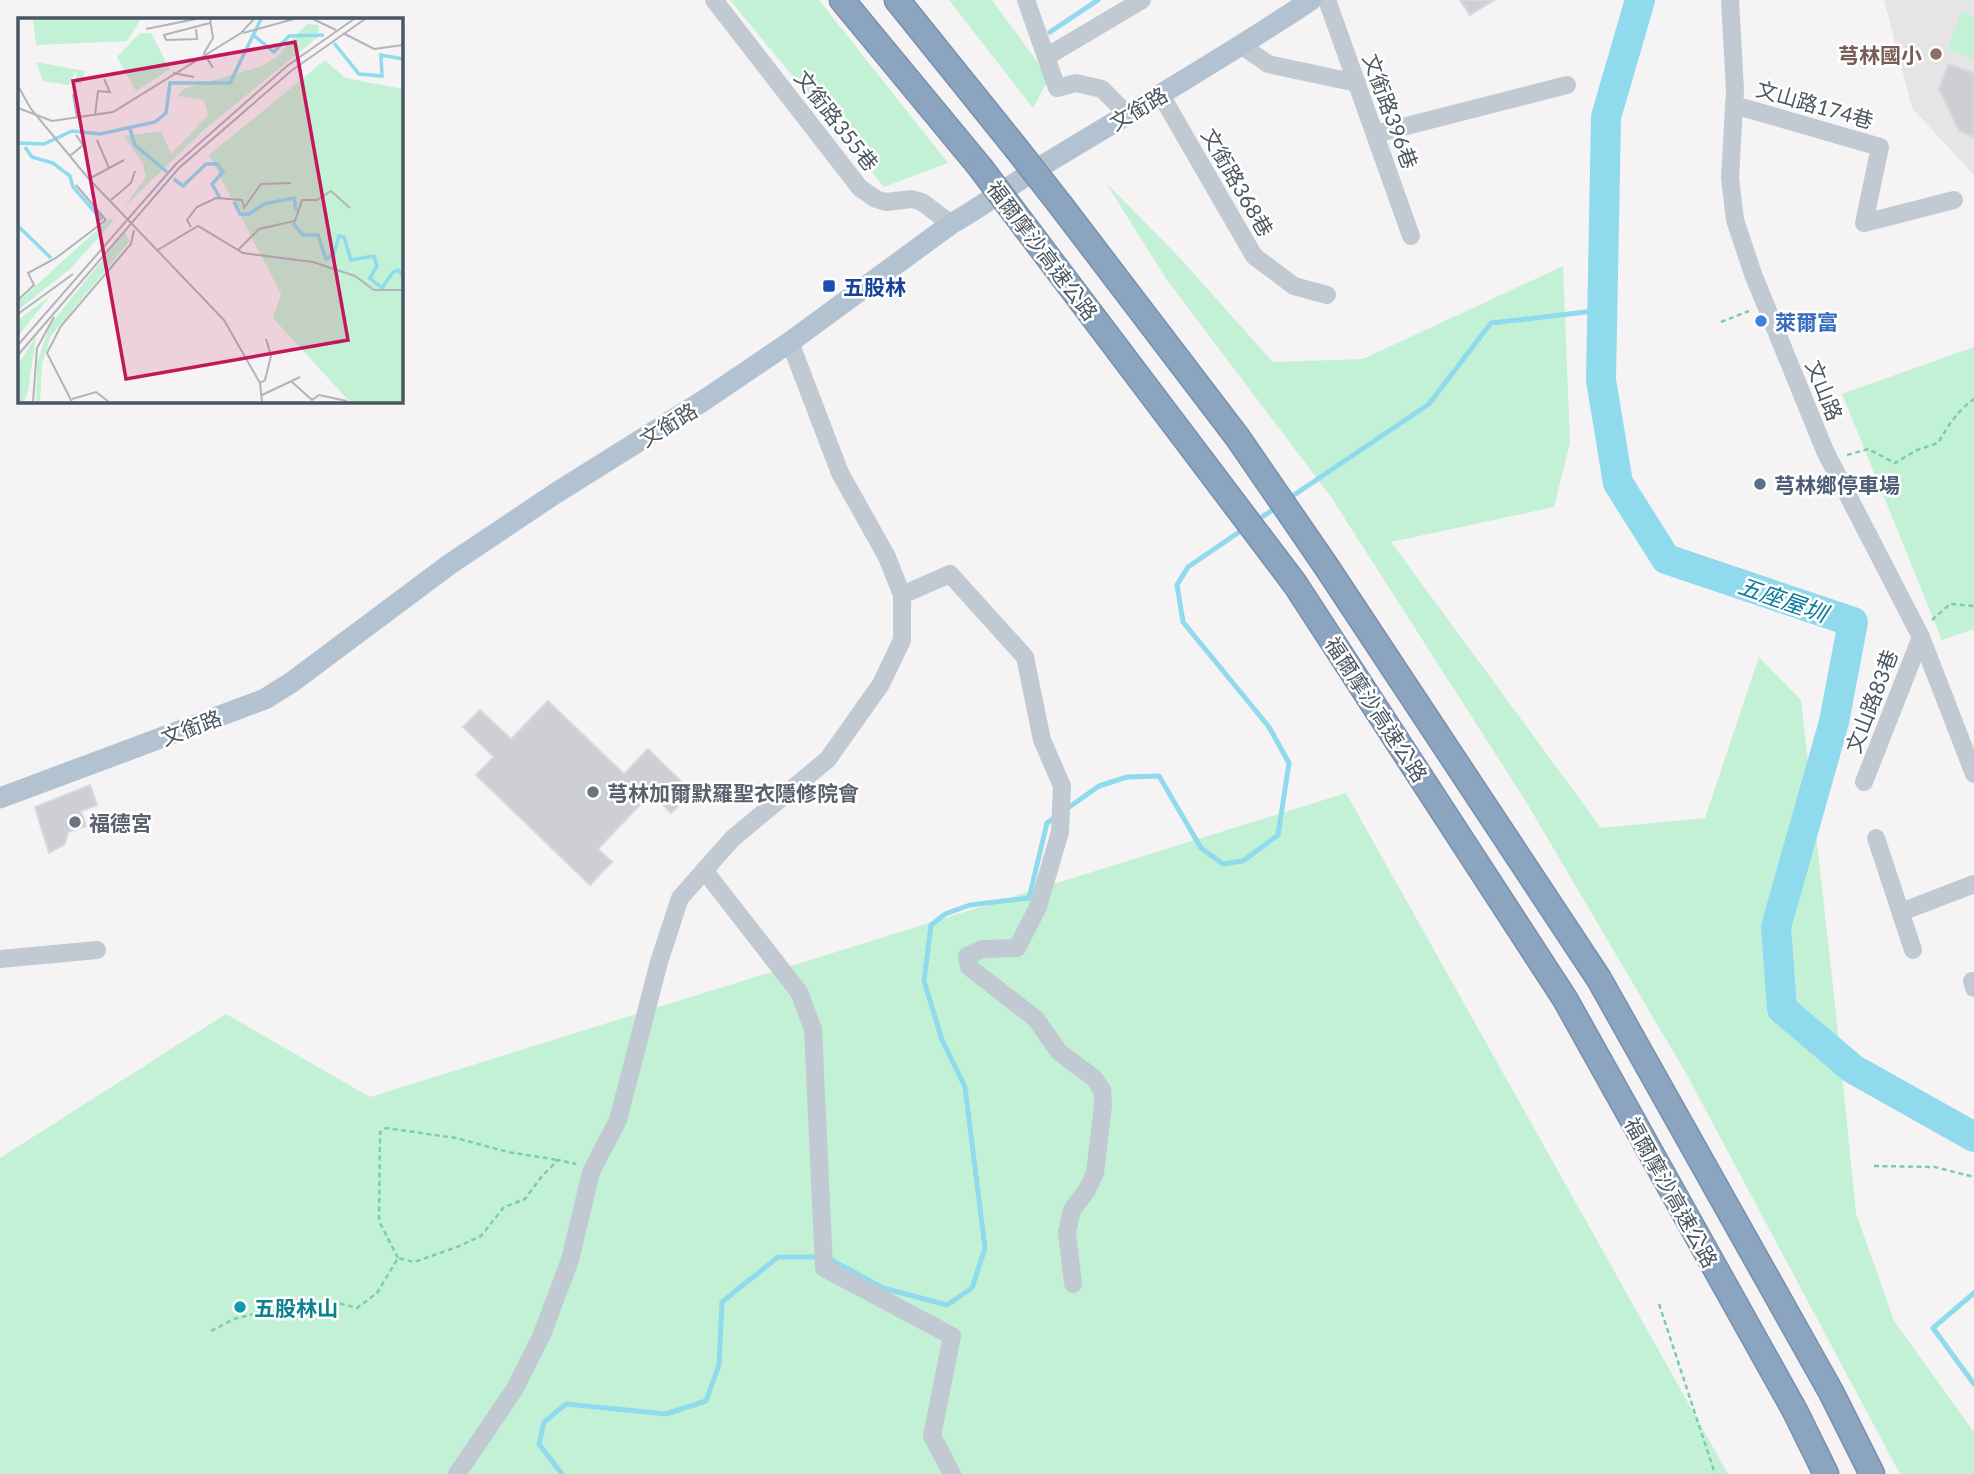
<svg xmlns="http://www.w3.org/2000/svg" width="1974" height="1474" font-family="Lato,'Noto Sans TC',sans-serif">
<style>
.education{fill:#e6e4e5}
.green{fill:#c3f1d5}
.lines{fill:none;stroke-linecap:round;stroke-linejoin:round}
.stream{stroke:#90daee;stroke-width:5}
.river{stroke:#90daee;stroke-width:30}
.building{fill:#cdcfd5;stroke:#d7d9de;stroke-width:2}
.highway-casing{stroke:#7690ad;stroke-width:27}
.path{stroke:#7ad0a6;stroke-width:2.5;stroke-dasharray:5 3.5;stroke-linecap:butt}
.minor{stroke:#c1cad2;stroke-width:18}
.major{stroke:#b3c2d1;stroke-width:21}
.highway{stroke:#8ba5c1;stroke-width:24}
.highway-bridge-casing{stroke:#7690ad;stroke-width:27;stroke-linecap:butt}
.highway-bridge{stroke:#8ba5c1;stroke-width:24}
.education-dot{fill:#8d6e63;stroke:#fff;stroke-width:2.5}
.transit-dot{fill:#1a4fb4;stroke:#fff;stroke-width:2.5}
.shop-dot{fill:#3f7fe0;stroke:#fff;stroke-width:2.5}
.service-dot{fill:#5c6f8a;stroke:#fff;stroke-width:2.5}
.worship-dot{fill:#6b7280;stroke:#fff;stroke-width:2.5}
.culture-dot{fill:#0f9aa8;stroke:#fff;stroke-width:2.5}
.labels{text-anchor:middle;dominant-baseline:central;stroke-width:5;stroke-linejoin:round;paint-order:stroke}
.education-label{font-size:21px;font-weight:bold;fill:#785e54;stroke:#fff;text-anchor:end}
.street-label{font-size:21px;fill:#4a5661;stroke:#fff}
.transit-label{font-size:21px;font-weight:bold;fill:#164399;stroke:#fff;text-anchor:start}
.shop-label{font-size:21px;font-weight:bold;fill:#366cbe;stroke:#fff;text-anchor:start}
.service-label{font-size:21px;font-weight:bold;fill:#4e5e75;stroke:#fff;text-anchor:start}
.worship-label{font-size:21px;font-weight:bold;fill:#5b616d;stroke:#fff;text-anchor:start}
.culture-label{font-size:21px;font-weight:bold;fill:#0d838f;stroke:#fff;text-anchor:start}
.water-label{font-size:23px;font-style:italic;fill:#0c7c9b;stroke:#fff}
.inset-river{fill:none;stroke:#90daee;stroke-width:3.5}
.inset-road{fill:none;stroke:#b1b4b9;stroke-width:2}
.view{fill:#c2185b;fill-opacity:0.15;stroke:#c2185b;stroke-width:3.5}
.inset-edge{fill:none;stroke:#4a5661;stroke-width:3.5}
</style>
<rect width="100%" height="100%" fill="#f5f3f3"/>
<polygon class="education" points="1884,0 1974,0 1974,175 1912,108"/>
<g class="green">
<polygon points="730,0 819,0 948,163 884,187"/>
<polygon points="949,0 992,0 1049,78 1033,108"/>
<polygon points="1962,11 1974,16 1974,59 1948,49"/>
<polygon points="1106,183 1179,257 1273,362 1363,359 1563,266 1570,443 1554,507 1391,542 1601,828 1705,818 1759,657 1801,700 1835,1004 1856,1213 1894,1321 1974,1432 1974,1474 1900,1474 1687,1075 1525,800 1331,497 1167,280"/>
<polygon points="1974,347 1974,629 1942,640 1842,394"/>
<polygon points="1346,793 1728,1474 0,1474 0,1158 226,1014 370,1097"/>
</g>
<g class="lines">
<g class="stream">
<polyline points="1050,32 1098,0"/>
<polyline points="1288,499 1429,404 1491,323 1603,310"/>
<polyline points="1256,521 1277,507"/>
<polyline points="1065,810 1099,786 1127,777 1159,776 1201,848 1223,864 1243,861 1278,835 1289,763 1269,727 1183,622 1177,585 1188,567 1245,528"/>
<polyline points="1974,1293 1933,1328 1974,1384"/>
<polyline points="562,1474 539,1444 544,1422 566,1404 666,1414 706,1401 719,1365 722,1302 778,1257 826,1257 883,1288 947,1305 972,1288 985,1248 965,1087 942,1040 924,981 931,925 945,914 970,905 1029,898 1047,823 1057,816"/>
</g>
<polyline class="river" points="1640,0 1606,117 1601,380 1618,483 1666,559 1853,622 1834,722 1776,927 1782,1009 1853,1069 1974,1137"/>
</g>
<g class="building">
<polygon points="1460,0 1494,0 1470,15"/>
<polygon points="1948,64 1974,73 1974,137 1959,131 1939,89"/>
<polygon points="548,701 624,774 648,749 692,792 671,813 651,793 598,849 612,862 590,885 476,775 494,757 463,727 480,710 511,739"/>
<polygon points="90,785 97,805 81,811 86,826 68,832 65,844 49,853 35,807"/>
</g>
<g class="lines">
<defs>
<g id="highway">
<polyline points="842,0 980,167"/>
<polyline points="897,0 1016,148"/>
<polyline points="1062,207 1238,438 1326,566 1599,979 1831,1392 1872,1474"/>
<polyline points="1026,228 1295,584 1565,999 1795,1411 1826,1474"/>
</g>
</defs>
<use href="#highway" class="highway-casing"/>
<g class="path">
<polyline points="1721,322 1749,311"/>
<path d="M1847,455L1868,449L1895,463L1917,450L1938,443C1948,426 1958,410 1974,399"/>
<polyline points="1932,620 1950,604 1974,606"/>
<polyline points="1874,1166 1935,1167 1974,1177"/>
<polyline points="398,1258 379,1221 380,1132 386,1128 456,1138 508,1152 558,1160"/>
<polyline points="1659,1304 1715,1474"/>
<polyline points="211,1331 234,1319 261,1312 282,1308 307,1314 320,1312 338,1303 357,1308 377,1293 398,1258 414,1262 457,1247 481,1236 504,1207 525,1199 542,1176 558,1160 576,1164"/>
</g>
<g class="minor">
<polyline points="714,0 860,188 876,199 886,202 912,199 922,202 951,224"/>
<polyline points="1026,0 1057,88 1076,83 1102,89 1128,115"/>
<polyline points="1327,0 1411,236"/>
<polyline points="1730,0 1735,90 1730,178 1735,220 1753,274 1825,451 1921,637 1974,774"/>
<polyline points="1241,45 1268,64 1357,83"/>
<polyline points="1046,57 1142,0"/>
<polyline points="1161,95 1254,256 1294,286 1327,295"/>
<polyline points="1734,105 1880,147 1864,223 1954,200"/>
<polyline points="1375,134 1567,85"/>
<polyline points="902,595 950,574 1025,657 1042,740 1062,786 1060,832 1038,907 1017,948 982,949 967,956 969,967 1036,1019 1059,1052 1094,1078 1102,1090 1103,1105 1095,1173 1087,1190 1072,1210 1067,1232 1073,1284"/>
<polyline points="1864,782 1921,637"/>
<polyline points="1876,838 1913,950"/>
<polyline points="704,870 799,992 813,1029 824,1268 952,1336 932,1436 952,1474"/>
<polyline points="1901,912 1974,884"/>
<polyline points="0,959 97,950"/>
<polyline points="1972,981 1974,988"/>
<polyline points="457,1474 514,1390 541,1337 570,1260 591,1172 618,1120 659,962 680,898 732,839 828,759 881,684 902,640 902,595 887,557 840,473 790,342"/>
</g>
<path class="major" d="M0,798L265,699L292,682L450,564L556,493L703,401L790,342L951,224C986,204 1019,179 1055,158C1141,106 1227,56 1311,0"/>
<use href="#highway" class="highway"/>
<defs>
<g id="highway-bridge">
<polyline points="1016,148 1062,207"/>
<polyline points="980,167 1026,228"/>
</g>
</defs>
<use href="#highway-bridge" class="highway-bridge-casing"/>
<use href="#highway-bridge" class="highway-bridge"/>
</g>
<circle class="education-dot" cx="1936" cy="54" r="7"/>
<rect class="transit-dot" x="822" y="279" width="14" height="14" rx="3.5"/>
<circle class="shop-dot" cx="1761" cy="321" r="7"/>
<circle class="service-dot" cx="1760" cy="484" r="7"/>
<g class="worship-dot">
<circle cx="593" cy="792" r="7"/>
<circle cx="75" cy="822" r="7"/>
</g>
<circle class="culture-dot" cx="240" cy="1307" r="7"/>
<g class="labels">
<g class="education-label">
<text x="1922" y="54">芎林國小</text>
</g>
<g class="street-label">
<text transform="translate(1815 104) rotate(16)">文山路174巷</text>
<text transform="translate(1138 108) rotate(-31)">文銜路</text>
<text transform="translate(1391 111) rotate(70)">文銜路396巷</text>
<text transform="translate(837 120) rotate(52)">文銜路355巷</text>
<text transform="translate(1238 182) rotate(60)">文銜路368巷</text>
<text transform="translate(1043 250) rotate(53)">福爾摩沙高速公路</text>
<text transform="translate(1825 390) rotate(68)">文山路</text>
<text transform="translate(668 424) rotate(-32)">文銜路</text>
<text transform="translate(1871 701) rotate(-69)">文山路83巷</text>
<text transform="translate(1377 709) rotate(57)">福爾摩沙高速公路</text>
<text transform="translate(191 727) rotate(-21)">文銜路</text>
<text transform="translate(1672 1192) rotate(61)">福爾摩沙高速公路</text>
</g>
<g class="transit-label">
<text x="843" y="286">五股林</text>
</g>
<g class="shop-label">
<text x="1775" y="321">萊爾富</text>
</g>
<g class="service-label">
<text x="1774" y="484">芎林鄉停車場</text>
</g>
<g class="worship-label">
<text x="607" y="792">芎林加爾默羅聖衣隱修院會</text>
<text x="89" y="822">福德宮</text>
</g>
<g class="culture-label">
<text x="254" y="1307">五股林山</text>
</g>
<g class="water-label">
<text transform="translate(1783 599) rotate(19)">五座屋圳</text>
</g>
</g>
<g transform="translate(18 18)">
<rect width="385" height="385" fill="#f5f3f3"/>
<path d="M15,1H123L109,23L18,27ZM289,6L301,7L300,19L188,110L106,189L128,159L125,146L106,118L143,113L153,136L190,97L186,82L160,78L165,71L241,49L257,40ZM122,15H133L152,51L118,73L99,39ZM307,42L327,60L385,71V384H332L255,300L263,276L191,137ZM18,44L67,53L63,66L57,65L59,55L57,54L51,67L25,63ZM91,201L96,202L52,251L0,292V284ZM107,214L112,223L33,318L24,346L22,384H18L19,345L31,308ZM33,277L0,318V302ZM18,318L10,373L6,384H0V347Z" fill="#c3f1d5"/>
<path class="inset-river" d="M234,16L256,34L271,18L306,17M316,25L341,56L364,58L363,37L385,41M112,111L117,127L149,154M0,125L26,126L54,113L82,116L137,104L148,95L152,65H212L243,1M7,129L14,139L35,145L52,158L55,169L84,202M156,161L165,168L188,146H199L205,154L194,166L202,180M216,184L222,196H231L246,186L276,180L278,193M275,205L285,217H300L308,241L316,236L321,218L326,219L333,242L356,238L359,248L352,260L364,270L375,254L380,252L385,258M0,208L33,240"/>
<path class="inset-road" d="M192,1L195,20L186,35L195,50M295,1L318,12M128,11L178,1M225,15L276,1M325,15L356,31L385,27M148,22L146,17L192,5M148,22L179,21L178,11M155,55L176,59M0,68L13,91L70,160L206,302L242,365L244,384M55,76L59,100M0,90L34,103L95,94L223,15L236,1M77,97L80,73L92,74L86,61M79,122L91,150M52,138L65,127L58,117M71,161L106,142M58,167L88,202M93,182L113,165L117,153M173,209L169,202L179,189L198,180L224,182L226,190L243,166L273,165M220,232L241,211L277,203L284,182H299L313,173L332,190M138,233L180,208L225,235L295,244L337,258L356,272H385M0,282L16,267L10,255L38,240L88,202M0,296L55,256M0,327L158,146L269,48L336,1M0,337L161,150L273,53L347,1M274,364L294,382L301,377L329,383M242,365L247,362L253,338L248,321M244,377L282,359M54,381L78,374L91,384M15,384L19,330L36,299M54,384L29,335L43,308L113,226L116,212"/>
<path class="view" d="M277,24L330,322L108,361L55,63Z"/>
<rect width="385" height="385" class="inset-edge"/>
</g>
</svg>
